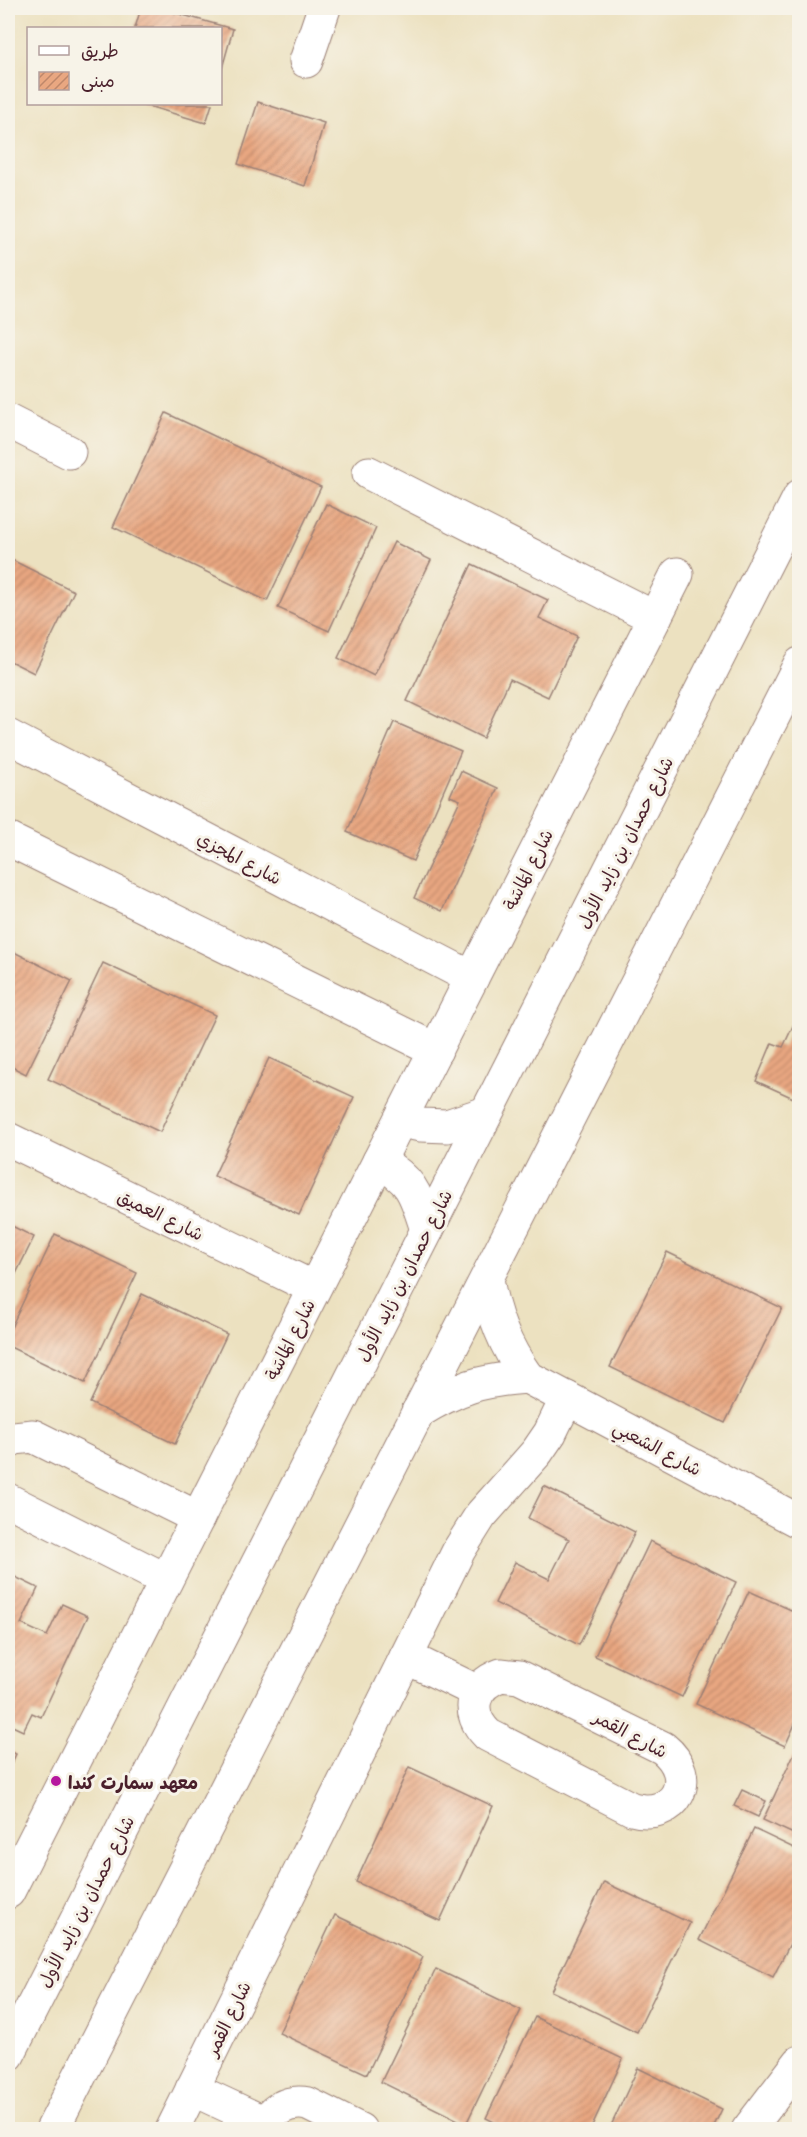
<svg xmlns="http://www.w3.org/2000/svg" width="807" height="2137" font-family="'Playpen Sans','Playpen Sans Arabic',sans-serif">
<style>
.building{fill:url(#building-hatch)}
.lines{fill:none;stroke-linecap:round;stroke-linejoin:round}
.street-casing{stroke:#9b8076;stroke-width:35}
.secondary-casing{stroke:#9b8076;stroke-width:35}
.street{stroke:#fff;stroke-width:33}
.secondary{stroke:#fff;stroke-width:33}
.poi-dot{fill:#b5179e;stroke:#f7f3e8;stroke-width:2}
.labels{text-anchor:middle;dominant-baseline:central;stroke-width:6;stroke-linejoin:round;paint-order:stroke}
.street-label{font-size:18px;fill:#4a1f2b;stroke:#f7f3e8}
.poi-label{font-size:18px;font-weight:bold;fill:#4a1f2b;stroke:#f7f3e8;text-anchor:start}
</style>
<defs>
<pattern id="building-hatch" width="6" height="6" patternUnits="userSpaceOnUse" patternTransform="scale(1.5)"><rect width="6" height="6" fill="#e9a781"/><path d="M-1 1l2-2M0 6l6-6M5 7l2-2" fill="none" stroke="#bf876a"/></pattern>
</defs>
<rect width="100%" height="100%" fill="#f7f3e8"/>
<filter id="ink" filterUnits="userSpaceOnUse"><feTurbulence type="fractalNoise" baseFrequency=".0167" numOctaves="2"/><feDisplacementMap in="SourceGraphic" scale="12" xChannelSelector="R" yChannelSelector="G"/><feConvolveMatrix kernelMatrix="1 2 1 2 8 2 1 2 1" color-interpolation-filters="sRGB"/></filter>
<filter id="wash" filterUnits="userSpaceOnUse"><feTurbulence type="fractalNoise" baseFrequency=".008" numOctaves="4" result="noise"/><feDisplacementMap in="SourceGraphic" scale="24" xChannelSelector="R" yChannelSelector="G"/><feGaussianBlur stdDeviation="1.35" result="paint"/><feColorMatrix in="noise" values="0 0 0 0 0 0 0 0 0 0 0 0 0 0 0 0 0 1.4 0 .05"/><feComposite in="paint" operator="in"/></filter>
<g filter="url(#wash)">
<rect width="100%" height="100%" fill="#ece1c0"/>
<g id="blocks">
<g class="building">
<polygon points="141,8 158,8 233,29 221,72 220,28 135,28"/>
<polygon points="258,102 324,123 305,186 238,164"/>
<polygon points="141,104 212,104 206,123"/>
<polygon points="166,413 321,487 267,601 113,527"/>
<polygon points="326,504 376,528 329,631 278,608"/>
<polygon points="394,542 431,560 374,676 338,658"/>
<polygon points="8,558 74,591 34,673 8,660"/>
<polygon points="472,564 548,600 539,618 577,636 548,697 510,679 483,738 407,701"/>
<polygon points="394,722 461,751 413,861 347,832"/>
<polygon points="461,771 498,788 442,911 414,898 460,800 450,796"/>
<polygon points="8,949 72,981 26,1074 8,1065"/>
<polygon points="103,963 215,1015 160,1132 48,1079"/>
<polygon points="800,1011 800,1101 756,1081 772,1043 783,1047"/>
<polygon points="269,1058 354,1097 299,1215 214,1176"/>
<polygon points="8,1224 34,1237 8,1290"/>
<polygon points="55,1234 137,1273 85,1383 8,1346 8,1334"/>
<polygon points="667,1252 782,1308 725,1423 610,1367"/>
<polygon points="142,1294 227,1334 175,1444 90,1403"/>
<polygon points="544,1486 635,1532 579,1645 495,1603 515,1562 549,1579 569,1539 528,1518"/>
<polygon points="650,1541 736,1582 682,1697 595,1656"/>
<polygon points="9,1574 38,1588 21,1624 47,1636 62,1604 88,1616 41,1717 32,1713 23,1731 8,1724"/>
<polygon points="749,1591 800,1614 800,1713 785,1746 696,1704"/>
<polygon points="800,1741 800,1837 763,1820"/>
<polygon points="8,1750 16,1754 8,1771"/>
<polygon points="409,1767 493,1806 440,1921 356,1882"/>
<polygon points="742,1790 766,1801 758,1817 734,1806"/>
<polygon points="754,1829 800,1851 800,1924 773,1977 699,1940"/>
<polygon points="604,1882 690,1923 637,2032 551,1991"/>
<polygon points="335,1915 423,1957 367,2074 279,2033"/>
<polygon points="436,1969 521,2010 466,2124 381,2082"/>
<polygon points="535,2017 623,2059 590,2130 510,2130 486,2118"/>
<polygon points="638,2068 722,2109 712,2130 609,2130"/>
</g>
</g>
</g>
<g filter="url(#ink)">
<use href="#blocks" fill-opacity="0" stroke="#9b8076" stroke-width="1.5"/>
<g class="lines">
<defs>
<g id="street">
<polyline points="306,61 324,8"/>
<polyline points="8,421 69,452"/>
<polyline points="369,473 655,618"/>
<polyline points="8,736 472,978"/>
<polyline points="8,839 436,1050"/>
<polyline points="400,1121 421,1125 447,1126 486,1113"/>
<polyline points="8,1139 314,1288"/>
<path d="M379,1161C414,1182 415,1193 427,1230"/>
<path d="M487,1279C493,1316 505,1346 527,1377L800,1522"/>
<path d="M418,1412C457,1388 481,1380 527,1377"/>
<polyline points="8,1442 14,1438 33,1436 198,1518"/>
<polyline points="8,1500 166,1580"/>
<polyline points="406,1657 478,1692"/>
<path d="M501,1675L519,1677L663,1748C699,1777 676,1821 632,1809L488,1735C465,1713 471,1686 501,1675Z"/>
<polyline points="8,1892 677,574"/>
<polyline points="192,2089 265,2123"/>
<polyline points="172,2130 459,1550 481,1515 537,1452 550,1433 567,1398"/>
<path d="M263,2130C269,2110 288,2100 308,2104L360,2130"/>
<polyline points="748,2130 800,2062"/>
</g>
<g id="secondary">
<polyline points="8,2055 800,496"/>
<polyline points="52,2130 800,664"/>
</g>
</defs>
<use href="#street" class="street-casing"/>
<use href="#secondary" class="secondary-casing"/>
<use href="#street" class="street"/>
<use href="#secondary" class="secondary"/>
</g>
</g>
<circle class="poi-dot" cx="56" cy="1781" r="6"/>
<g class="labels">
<g class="street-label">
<text transform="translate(624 842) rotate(-63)">شارع حمدان بن زايد الأول</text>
<text transform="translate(240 857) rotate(28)">شارع المجزي</text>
<text transform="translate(527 869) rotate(-63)">شارع المَاسَة</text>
<text transform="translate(161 1214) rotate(26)">شارع العميق</text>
<text transform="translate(403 1275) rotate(-63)">شارع حمدان بن زايد الأول</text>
<text transform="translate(289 1339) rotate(-63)">شارع المَاسَة</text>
<text transform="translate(658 1447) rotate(28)">شارع الشعبي</text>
<text transform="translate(631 1733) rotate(28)">شارع القمر</text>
<text transform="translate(85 1901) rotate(-63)">شارع حمدان بن زايد الأول</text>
<text transform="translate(227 2018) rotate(-64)">شارع القمر</text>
</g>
<g class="poi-label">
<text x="68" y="1781">معهد سمارت كندا</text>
</g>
</g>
<rect width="807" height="2137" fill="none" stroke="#f7f3e8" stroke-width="30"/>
<rect x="27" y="27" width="195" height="78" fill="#f7f3e8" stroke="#b29e9c" stroke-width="1.5"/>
<rect x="39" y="46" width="30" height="9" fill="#ffffff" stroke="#b29e9c" stroke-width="1.5"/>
<text x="81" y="57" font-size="18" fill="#4a1f2b">طريق</text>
<rect x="39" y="72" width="30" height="18" fill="url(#building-hatch)" stroke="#b29e9c" stroke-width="1.5"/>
<text x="81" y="87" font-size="18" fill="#4a1f2b">مبنى</text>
</svg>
